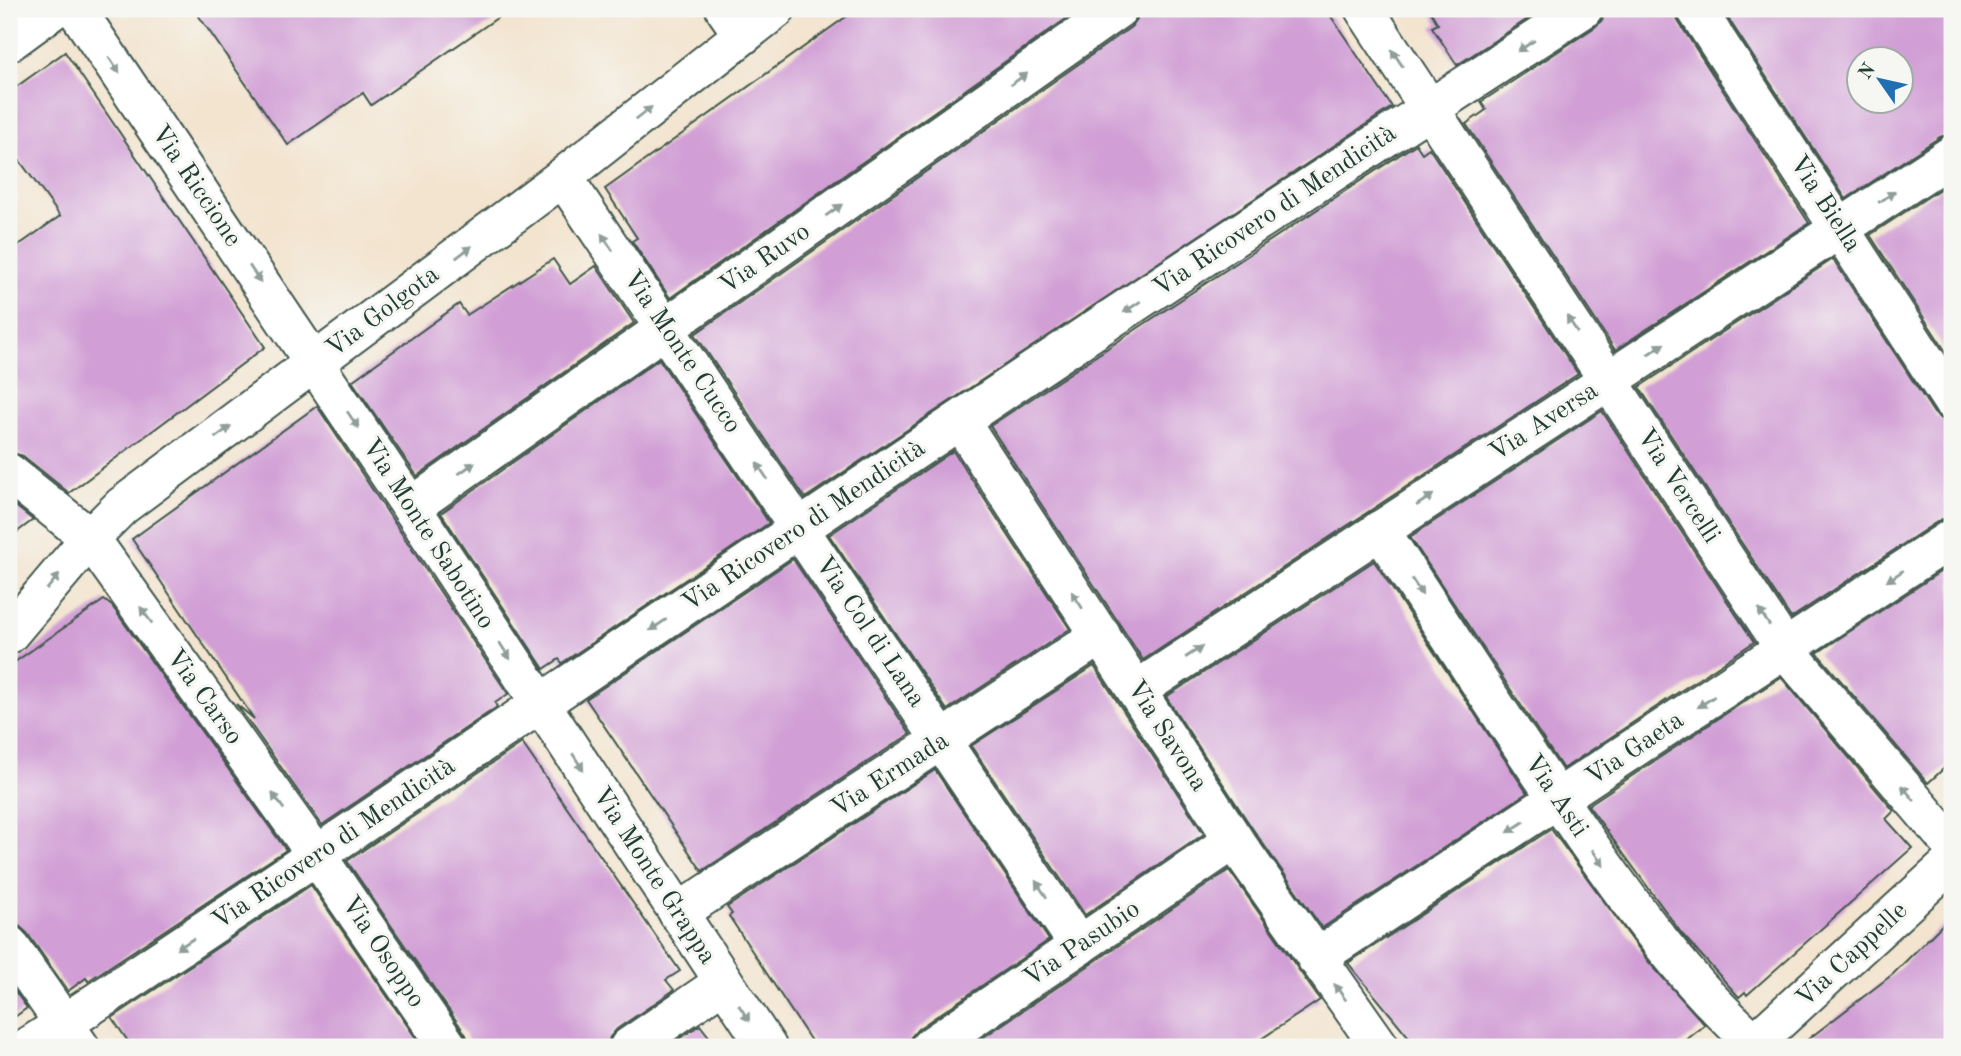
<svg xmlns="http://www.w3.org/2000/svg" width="1961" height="1056" font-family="'Old Standard TT',serif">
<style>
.building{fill:#d19fd5;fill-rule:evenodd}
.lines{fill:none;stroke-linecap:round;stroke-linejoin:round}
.minor-casing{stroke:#3f564b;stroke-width:42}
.minor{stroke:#fff;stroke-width:38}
.oneway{fill:#8f9e9a}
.labels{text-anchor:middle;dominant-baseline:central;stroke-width:6;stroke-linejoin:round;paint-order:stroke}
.street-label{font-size:26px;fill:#1f3d34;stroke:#f6f6f2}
</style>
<rect width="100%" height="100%" fill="#f6f6f2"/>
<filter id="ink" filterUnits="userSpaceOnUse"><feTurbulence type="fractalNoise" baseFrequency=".0143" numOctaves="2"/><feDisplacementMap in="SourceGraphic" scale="14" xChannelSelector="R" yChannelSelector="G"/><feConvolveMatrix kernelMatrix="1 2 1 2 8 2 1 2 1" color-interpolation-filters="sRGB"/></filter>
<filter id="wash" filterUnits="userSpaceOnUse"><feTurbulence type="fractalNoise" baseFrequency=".00686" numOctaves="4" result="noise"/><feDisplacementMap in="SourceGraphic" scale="28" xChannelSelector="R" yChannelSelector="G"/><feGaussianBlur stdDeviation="1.57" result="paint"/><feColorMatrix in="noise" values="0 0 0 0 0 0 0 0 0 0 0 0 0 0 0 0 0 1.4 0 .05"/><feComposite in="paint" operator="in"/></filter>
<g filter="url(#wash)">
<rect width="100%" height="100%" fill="#f3e4cf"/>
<g id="blocks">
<g class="building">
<polygon points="194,9 510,9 371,105 363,93 288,145"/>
<polygon points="857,9 1080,9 670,298 632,241 637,238 605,189"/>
<polygon points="1140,9 1326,9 1392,107 805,498 695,334 1131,27 1137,19"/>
<polygon points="1429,9 1543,9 1457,65 1432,27 1438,24"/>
<polygon points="1605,9 1674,9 1678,21 1809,223 1615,350 1466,124 1486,110 1481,102 1595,27 1602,20"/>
<path d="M1722,9H1952V133L1940,137L1846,199ZM1859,60H1901V102H1859Z"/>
<polygon points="65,52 265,347 69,493 23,456 9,452 9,252 60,216 9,146 9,92"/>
<polygon points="1416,144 1422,153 1429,148 1578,374 1143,660 990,426"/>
<polygon points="1952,181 1952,361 1870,235"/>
<polygon points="553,259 570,284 596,266 634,323 417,476 352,381 459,304 467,315"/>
<polygon points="1833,259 1934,413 1942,420 1952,423 1952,516 1940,520 1791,618 1639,387"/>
<polygon points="659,359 769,523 562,663 559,659 544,669 441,513"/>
<polygon points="317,406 508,694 495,703 497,707 322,825 236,704 254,719 132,539"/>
<polygon points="1602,411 1754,642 1563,769 1410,537"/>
<polygon points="953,451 1070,629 947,710 829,535"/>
<polygon points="9,501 33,520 9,538"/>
<polygon points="793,559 910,734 702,871 586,699"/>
<polygon points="1374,561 1527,793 1322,928 1252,828 1166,697"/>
<polygon points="1952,564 1952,761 1928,783 1817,653"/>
<polygon points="104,600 112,606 286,850 88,981 86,978 68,991 27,933 19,926 9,923 9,666"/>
<polygon points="1094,666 1204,834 1085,915 971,746"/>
<polygon points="1781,677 1894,811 1886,819 1912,848 1747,995 1745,992 1739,997 1682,934 1588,805"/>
<polygon points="522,743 680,971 666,980 674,990 617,1029 610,1037 607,1047 470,1047 466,1035 347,861"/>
<polygon points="935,770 1049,940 918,1029 911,1037 908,1047 815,1047 729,916 732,914 727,907"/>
<polygon points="1551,829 1648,961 1705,1025 1677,1047 1417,1047 1348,963"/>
<polygon points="1229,870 1320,1000 1249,1047 969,1047"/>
<polygon points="311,885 422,1047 132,1047 112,1018"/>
<polygon points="1952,915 1952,1047 1798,1047 1893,974"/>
<polygon points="9,983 27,1008 9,1021"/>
<polygon points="700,1025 717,1047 667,1047"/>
</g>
</g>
</g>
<g filter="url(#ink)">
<use href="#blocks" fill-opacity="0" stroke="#3f564b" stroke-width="2"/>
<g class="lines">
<defs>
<g id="minor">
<polyline points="76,9 411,507 767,1047"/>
<polyline points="725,9 743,35"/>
<polyline points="1364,9 1785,649 1952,845"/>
<polyline points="1696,9 1952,401"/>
<polyline points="9,42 54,9"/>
<polyline points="563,177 1079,946"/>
<polyline points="960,421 1234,840 1380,1047"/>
<polyline points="9,473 90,538 317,856 448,1047"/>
<polyline points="411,507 1118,9"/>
<path d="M1380,530C1447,632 1513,736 1583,836C1635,910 1691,989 1760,1047"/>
<polyline points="9,634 90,538 122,506 563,177 776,9"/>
<polyline points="1137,690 1952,155"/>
<polyline points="678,913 1101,635"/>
<polyline points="9,945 80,1047"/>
<polyline points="1316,958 1952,538"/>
<path d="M28,1047C288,877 543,701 800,528C1059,352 1320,179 1583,9"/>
<polyline points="629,1047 724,982"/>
<polyline points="930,1047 1234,840"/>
<polyline points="1750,1047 1952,862"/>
</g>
</defs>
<use href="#minor" class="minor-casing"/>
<use href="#minor" class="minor"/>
</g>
<defs><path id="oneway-solid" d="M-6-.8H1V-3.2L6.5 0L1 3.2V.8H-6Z" transform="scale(1.75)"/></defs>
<g class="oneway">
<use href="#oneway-solid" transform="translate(1526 46) rotate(147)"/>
<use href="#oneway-solid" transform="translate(1397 58) rotate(-124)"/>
<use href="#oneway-solid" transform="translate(114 65) rotate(56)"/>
<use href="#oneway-solid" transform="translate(1019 79) rotate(-35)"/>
<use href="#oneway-solid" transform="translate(644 113) rotate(-38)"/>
<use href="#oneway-solid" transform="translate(1887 197) rotate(-33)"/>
<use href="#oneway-solid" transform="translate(834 210) rotate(-35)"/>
<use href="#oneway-solid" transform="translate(607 242) rotate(-124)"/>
<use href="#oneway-solid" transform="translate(464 252) rotate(-37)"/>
<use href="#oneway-solid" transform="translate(255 274) rotate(56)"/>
<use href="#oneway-solid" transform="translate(1132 307) rotate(146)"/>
<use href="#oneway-solid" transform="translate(1572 324) rotate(-123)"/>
<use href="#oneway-solid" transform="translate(1656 349) rotate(-33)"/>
<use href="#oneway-solid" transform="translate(353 420) rotate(56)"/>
<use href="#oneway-solid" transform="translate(223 432) rotate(-36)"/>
<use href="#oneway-solid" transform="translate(467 468) rotate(-35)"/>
<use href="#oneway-solid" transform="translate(762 471) rotate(-124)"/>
<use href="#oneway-solid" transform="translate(1425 500) rotate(-33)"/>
<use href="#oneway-solid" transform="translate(1895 576) rotate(146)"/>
<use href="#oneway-solid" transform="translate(53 582) rotate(-50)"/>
<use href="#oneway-solid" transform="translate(1417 587) rotate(57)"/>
<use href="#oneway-solid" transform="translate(1077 600) rotate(-123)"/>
<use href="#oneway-solid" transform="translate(146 615) rotate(-126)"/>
<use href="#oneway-solid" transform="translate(1764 617) rotate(-123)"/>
<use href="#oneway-solid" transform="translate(658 625) rotate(146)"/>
<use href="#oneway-solid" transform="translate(505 651) rotate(57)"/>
<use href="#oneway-solid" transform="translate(1194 652) rotate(-33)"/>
<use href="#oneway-solid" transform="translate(1706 702) rotate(146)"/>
<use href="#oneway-solid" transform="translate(578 762) rotate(57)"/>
<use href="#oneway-solid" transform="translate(1908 793) rotate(-130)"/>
<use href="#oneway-solid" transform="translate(278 801) rotate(-126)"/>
<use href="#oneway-solid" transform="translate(1516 827) rotate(147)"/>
<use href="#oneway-solid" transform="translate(1598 858) rotate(55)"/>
<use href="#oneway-solid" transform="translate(1041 889) rotate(-124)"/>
<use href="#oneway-solid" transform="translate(185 944) rotate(147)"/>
<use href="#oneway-solid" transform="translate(1340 992) rotate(-126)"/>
<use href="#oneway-solid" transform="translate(744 1013) rotate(57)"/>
</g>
</g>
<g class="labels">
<g class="street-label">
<text transform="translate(196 186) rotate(56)">Via Riccione</text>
<text transform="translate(1825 204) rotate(57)">Via Biella</text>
<text transform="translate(1275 211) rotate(-34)">Via Ricovero di Mendicità</text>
<text transform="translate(765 259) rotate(-35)">Via Ruvo</text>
<text transform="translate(383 312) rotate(-37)">Via Golgota</text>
<text transform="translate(682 352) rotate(56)">Via Monte Cucco</text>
<text transform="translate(1544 422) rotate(-33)">Via Aversa</text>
<text transform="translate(1678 486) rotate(57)">Via Vercelli</text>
<text transform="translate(804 526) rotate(-34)">Via Ricovero di Mendicità</text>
<text transform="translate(428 534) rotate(57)">Via Monte Sabotino</text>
<text transform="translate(870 632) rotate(56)">Via Col di Lana</text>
<text transform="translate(204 697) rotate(54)">Via Carso</text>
<text transform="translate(1167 736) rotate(57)">Via Savona</text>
<text transform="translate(1635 749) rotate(-34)">Via Gaeta</text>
<text transform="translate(890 775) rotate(-33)">Via Ermada</text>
<text transform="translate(1556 796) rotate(56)">Via Asti</text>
<text transform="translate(334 844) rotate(-34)">Via Ricovero di Mendicità</text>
<text transform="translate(654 876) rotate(57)">Via Monte Grappa</text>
<text transform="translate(1082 944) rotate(-34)">Via Pasubio</text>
<text transform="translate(383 952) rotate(56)">Via Osoppo</text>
<text transform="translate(1852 955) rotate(-43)">Via Cappelle</text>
</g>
</g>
<rect width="1961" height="1056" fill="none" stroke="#f6f6f2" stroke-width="35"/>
<g transform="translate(1880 80) rotate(304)"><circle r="33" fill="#f6f6f2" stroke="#a0aca6" stroke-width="2"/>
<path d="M0-5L12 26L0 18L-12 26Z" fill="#1f6fb2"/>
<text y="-10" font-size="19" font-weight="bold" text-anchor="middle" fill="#1f3d34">N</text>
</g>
</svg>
